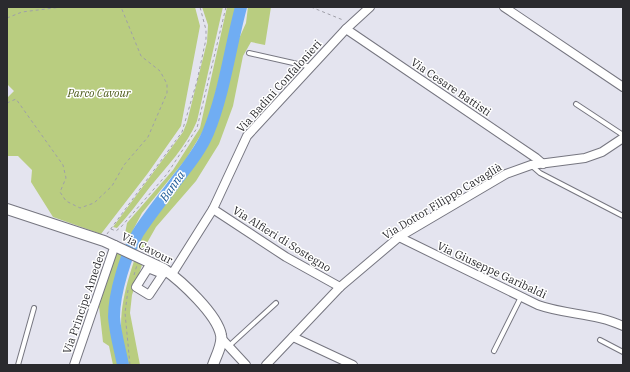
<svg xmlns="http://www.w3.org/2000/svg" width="630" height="372" font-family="'IBM Plex Serif',serif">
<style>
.green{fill:#b9cd80}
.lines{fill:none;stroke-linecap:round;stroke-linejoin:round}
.river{stroke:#70adf3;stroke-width:12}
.service-casing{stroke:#767680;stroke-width:6}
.minor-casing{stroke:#767680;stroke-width:10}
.tertiary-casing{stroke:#767680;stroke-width:12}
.path{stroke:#9f9fa8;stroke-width:1;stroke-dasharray:3 3;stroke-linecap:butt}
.service{stroke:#fff;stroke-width:4}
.minor{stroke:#fff;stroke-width:8}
.tertiary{stroke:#fff;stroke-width:10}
.labels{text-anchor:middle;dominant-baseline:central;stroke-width:3;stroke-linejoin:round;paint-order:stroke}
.street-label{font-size:11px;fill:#2a2a2e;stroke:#fff}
.park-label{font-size:11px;font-style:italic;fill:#4e5c1b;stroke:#fff}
.water-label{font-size:12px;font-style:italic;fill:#1a5796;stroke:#fff}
</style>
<rect width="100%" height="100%" fill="#e4e4ef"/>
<g class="green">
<polygon points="7,7 195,7 200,26 181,126 148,173 101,234 53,217 31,182 32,170 18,156 7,156 7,98 14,91 7,84"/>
<path d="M202,7H223L197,121C186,147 167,166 150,187C139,201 129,215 117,228L113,227L183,132L187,122L207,42L208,25Z"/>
<polygon points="227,7 237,7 208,123 186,159 142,213 133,230 131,244 124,239 127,223 173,170 200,128"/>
<polygon points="248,7 271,7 265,45 251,42 243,56 233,106 219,144 196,181 156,227 143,250 137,248 142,232 161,204 200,156 220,114 233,52 246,23"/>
<polygon points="117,252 124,256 109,310 121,365 113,365 109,346 103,342 99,306"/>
<path d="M134,261L142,265L132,295L130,313L140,365H126C117,323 121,301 134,261Z"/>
</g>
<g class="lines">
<path class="river" d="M123,365C120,349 115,333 114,317C114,293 126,254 138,233C149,216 162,200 174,184C186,168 200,152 208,133C224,95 230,48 241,7"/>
<defs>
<g id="service">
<polyline points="249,53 311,67"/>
<polyline points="576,104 623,135"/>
<polyline points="532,166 540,173 623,216"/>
<polyline points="600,340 623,352"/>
<polyline points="229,346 276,303"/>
<polyline points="494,351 521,297"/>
<polyline points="18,365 34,308"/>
</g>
<g id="minor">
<polyline points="504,7 623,87"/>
<polyline points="346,29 536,158 543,164"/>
<polyline points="213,209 286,257 340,287"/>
<path d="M399,237L538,305C566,315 596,313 623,326"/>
<polygon points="148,268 163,274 149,295 136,287"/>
<polyline points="172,274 213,209 247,136 346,29 370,7"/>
<polyline points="293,337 353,365"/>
<polyline points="221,338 246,365"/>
<polyline points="74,365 115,245"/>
<polyline points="266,365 340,287 399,237 506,174 531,165 585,158 602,152 623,138"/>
</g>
<path id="tertiary" d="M7,209L104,241L164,269C181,281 217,314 221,335C223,344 216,356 213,365"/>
</defs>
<use href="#service" class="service-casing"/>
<use href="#minor" class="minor-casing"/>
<use href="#tertiary" class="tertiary-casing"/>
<g class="path">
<polyline points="311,7 343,20"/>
<polyline points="7,18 22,12 62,7"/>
<polyline points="7,103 16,99 63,165 66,178 60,192 66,201 80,208 94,203 112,186 124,165 148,137 167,93 167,84 160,71 141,56 121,7"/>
<polyline points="111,229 116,231 121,227 167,174 197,128 226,7"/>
<polyline points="107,234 182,132 197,81 206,39 206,30 200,7"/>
<polyline points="134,275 137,265"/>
<polyline points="128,290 125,313 130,365"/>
</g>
<use href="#service" class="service"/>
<use href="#minor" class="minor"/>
<use href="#tertiary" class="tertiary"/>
</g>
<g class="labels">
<g class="street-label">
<text transform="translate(279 86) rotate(-48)">Via Badini Confalonieri</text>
<text transform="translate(451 87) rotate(34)">Via Cesare Battisti</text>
<text transform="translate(442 201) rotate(-31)">Via Dottor Filippo Cavaglià</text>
<text transform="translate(282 239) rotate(32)">Via Alfieri di Sostegno</text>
<text transform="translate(147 248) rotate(27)">Via Cavour</text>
<text transform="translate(492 270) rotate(25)">Via Giuseppe Garibaldi</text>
<text transform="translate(84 302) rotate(-71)">Via Principe Amedeo</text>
</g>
<g class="park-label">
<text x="99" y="93">Parco Cavour</text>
</g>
<g class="water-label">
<text transform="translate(172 186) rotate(-55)">Banna</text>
</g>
</g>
<rect width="630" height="372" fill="none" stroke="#2a2a2e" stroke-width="16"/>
</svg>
